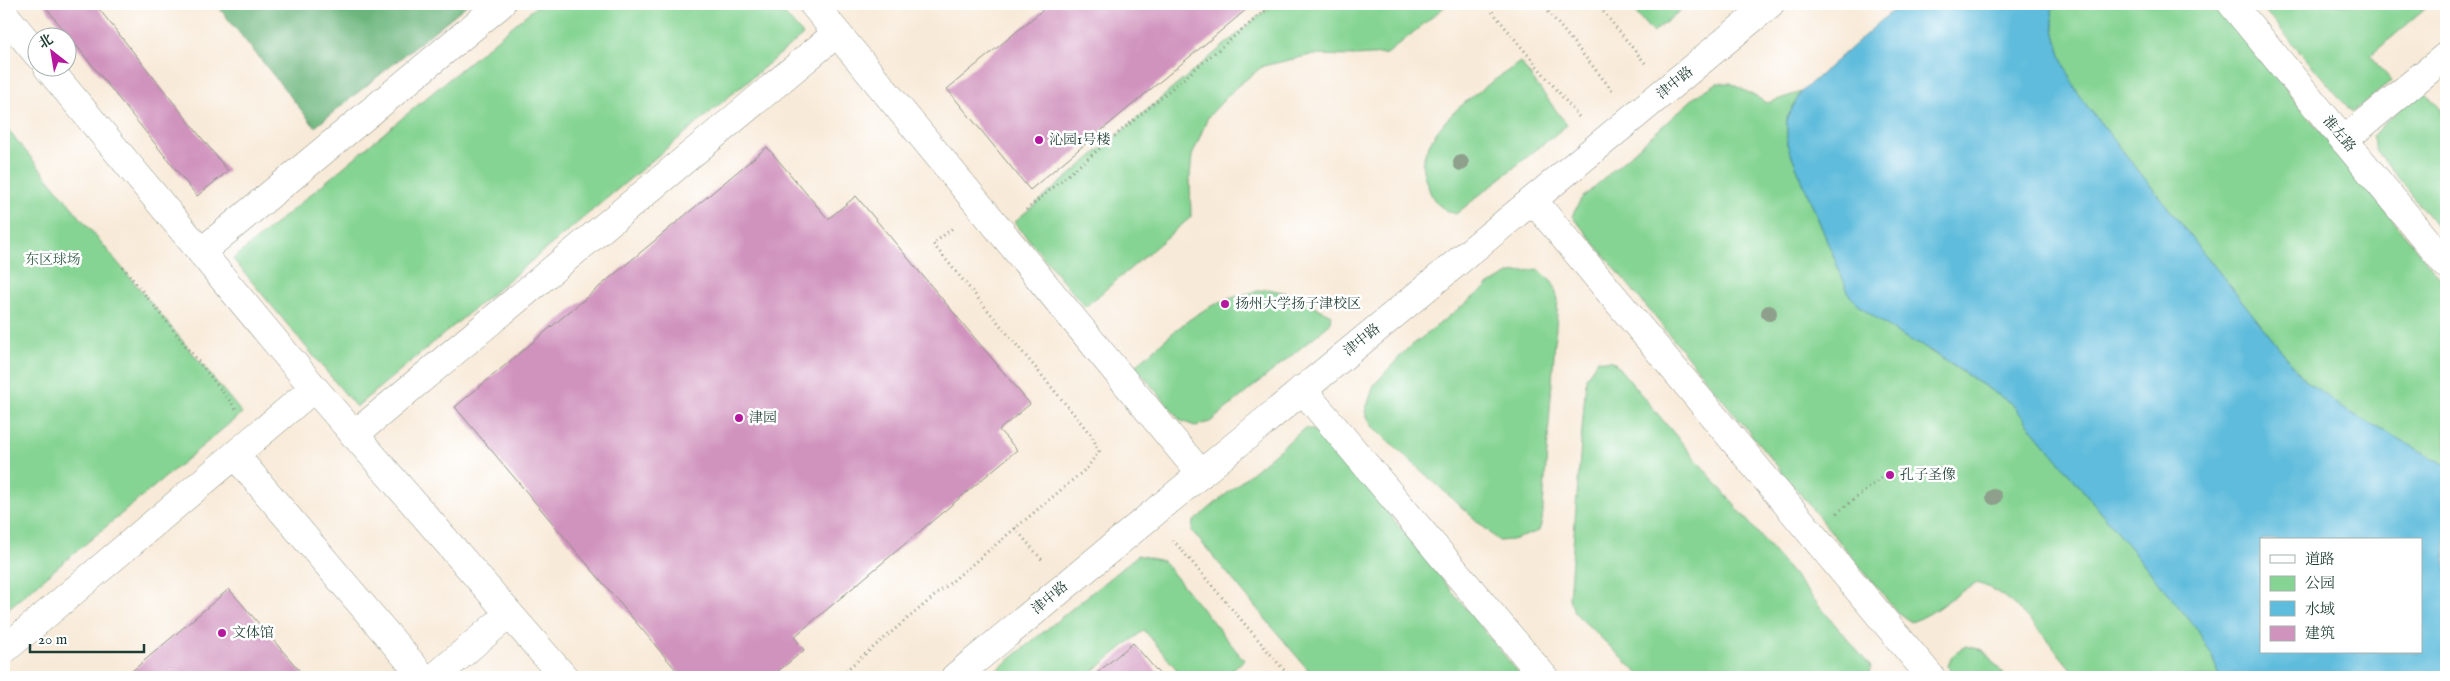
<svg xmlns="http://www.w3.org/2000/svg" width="2450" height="681" font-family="'IM FELL English','Noto Serif SC',serif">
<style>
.green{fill:#85d493;stroke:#528864}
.forest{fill:#6cb67d;stroke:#467a58}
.water{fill:#5ebcdc;stroke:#3e7c88;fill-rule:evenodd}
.building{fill:#d093bd}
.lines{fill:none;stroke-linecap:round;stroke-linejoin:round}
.minor-casing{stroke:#8c9486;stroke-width:29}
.path{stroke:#8c9486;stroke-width:3;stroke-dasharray:1 4;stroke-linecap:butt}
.minor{stroke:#fff;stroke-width:28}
.tree{fill:#8ea08b}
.poi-dot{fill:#b5179e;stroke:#fff;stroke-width:2}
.labels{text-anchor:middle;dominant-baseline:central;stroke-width:5;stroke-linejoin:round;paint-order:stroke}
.street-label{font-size:14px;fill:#1f3d34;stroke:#fff}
.poi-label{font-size:14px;fill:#1f3d34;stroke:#fff;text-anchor:start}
.park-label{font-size:14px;fill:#38634c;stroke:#fff}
</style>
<rect width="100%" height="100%" fill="#fff"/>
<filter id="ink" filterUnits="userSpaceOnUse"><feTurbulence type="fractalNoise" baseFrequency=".02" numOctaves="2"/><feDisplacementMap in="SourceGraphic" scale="10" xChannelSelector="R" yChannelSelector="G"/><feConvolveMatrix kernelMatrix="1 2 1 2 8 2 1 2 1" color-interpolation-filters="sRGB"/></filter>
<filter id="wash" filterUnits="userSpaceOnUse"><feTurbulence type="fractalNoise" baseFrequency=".0096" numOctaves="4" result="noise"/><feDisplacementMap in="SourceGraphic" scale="20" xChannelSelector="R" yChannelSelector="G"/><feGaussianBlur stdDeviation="1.12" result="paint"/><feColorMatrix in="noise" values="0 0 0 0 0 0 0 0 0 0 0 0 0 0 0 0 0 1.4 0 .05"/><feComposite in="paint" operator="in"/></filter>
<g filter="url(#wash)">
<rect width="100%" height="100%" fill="#f8ead8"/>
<g class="green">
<polygon points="539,4 776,4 803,35 356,407 233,259"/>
<polygon points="1273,4 1448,4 1387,54 1355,56 1311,55 1263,66 1235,88 1208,117 1192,156 1190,176 1191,217 1085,307 1014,222"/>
<polygon points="1628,4 1688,4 1653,33"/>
<path d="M2052,4H2216L2446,285V465L2344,409L2304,379L2080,97C2064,68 2052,37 2052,4Z"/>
<polygon points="2259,4 2431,4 2370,56 2392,81 2352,112"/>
<path d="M1520,62L1567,125L1456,214C1441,209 1432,202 1428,186C1425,179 1421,167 1423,160C1436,115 1485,88 1520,62Z"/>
<path d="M1717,83H1731L1767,103L1801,92L1787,118V144L1850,296L1866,311L1899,334L1925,348L2012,404L2197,629L2213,657L2219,677H2078C2051,647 2016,593 1976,583C1952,595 1936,614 1911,622L1897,612L1572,216L1581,199L1696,96Z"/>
<polygon points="2425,92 2446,115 2446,238 2377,151 2372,136 2411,98"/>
<polygon points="4,125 242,413 4,612"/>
<polygon points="1538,269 1552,281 1558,299 1542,521 1539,531 1512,540 1499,541 1372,426 1365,412 1374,385 1406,350 1489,285 1511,273"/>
<path d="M1268,289L1291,294L1331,315L1330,324L1210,422L1195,426L1181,421L1135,366C1158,347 1181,322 1208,308C1227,298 1247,293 1268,289Z"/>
<polygon points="1598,360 1613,361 1871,667 1870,677 1642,677 1575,613 1569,599 1586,378"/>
<polygon points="1305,428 1319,432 1327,438 1522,677 1314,677 1192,531 1193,522"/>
<polygon points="1138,555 1163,561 1244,660 1224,677 1183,677 1144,630 1086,677 988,677"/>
<polygon points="1966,646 1983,650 2006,677 1954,677 1948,666 1952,656"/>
</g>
<polygon class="forest" points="216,4 468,4 315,127"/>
<path class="water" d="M1900,4H2052C2052,37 2064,68 2080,97L2304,379L2344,409L2446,465V677H2219L2213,657L2197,629L2012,404L1931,351L1899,334L1866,311L1850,296L1787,144V118L1801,92ZM2261,540H2421V652H2261Z"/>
<g id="blocks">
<g class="building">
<polygon points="43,4 95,4 228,171 197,196"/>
<polygon points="1050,4 1253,4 1030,190 947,89"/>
<polygon points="767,147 828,219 856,196 1030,404 999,430 1017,450 794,637 804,650 771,677 682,677 455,407"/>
<polygon points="229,589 305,677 125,677"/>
<polygon points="1133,643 1162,677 1092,677"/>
</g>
</g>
</g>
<g filter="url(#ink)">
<use href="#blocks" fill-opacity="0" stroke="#8c9486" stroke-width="1"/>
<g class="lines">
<defs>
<g id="minor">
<polyline points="813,4 1201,474"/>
<polyline points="2232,4 2446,264"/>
<polyline points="4,14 38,55"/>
<polyline points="48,68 314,388 564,677"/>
<polyline points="2344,140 2446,56"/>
<polyline points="1533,200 1931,677"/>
<polyline points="201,252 501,4"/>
<polyline points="1302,389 1544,677"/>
<polyline points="354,435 837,33"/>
<polyline points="235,455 423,677"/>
<polyline points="4,650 314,388"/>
<polyline points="435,677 509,614"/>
<polyline points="955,677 1770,4"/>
</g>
</defs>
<use href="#minor" class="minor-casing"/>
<g class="path">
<polyline points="1486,4 1579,117"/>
<polyline points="1542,4 1612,90"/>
<polyline points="1597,4 1645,63"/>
<polyline points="1026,210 1273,4"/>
<polyline points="123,267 237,410"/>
<polyline points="1837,513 1885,475"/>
<polyline points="1015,528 1042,560"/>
<polyline points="1173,540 1290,677"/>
<polyline points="838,677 1087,468 1099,451 1092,436 933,244 954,227"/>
</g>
<use href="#minor" class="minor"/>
</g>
<g class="tree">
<circle cx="1461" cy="163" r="8"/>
<circle cx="1769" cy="313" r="8"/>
<circle cx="1994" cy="497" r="8"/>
</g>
</g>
<g class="poi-dot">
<circle cx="1039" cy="140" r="5"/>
<circle cx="1225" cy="304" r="5"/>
<circle cx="739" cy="418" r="5"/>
<circle cx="1890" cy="475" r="5"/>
<circle cx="222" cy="633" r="5"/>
</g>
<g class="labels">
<g class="street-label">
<text transform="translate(1675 83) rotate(-39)">津中路</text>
<text transform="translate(2339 134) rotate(50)">淮左路</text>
<text transform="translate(1362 340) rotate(-39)">津中路</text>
<text transform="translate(1050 598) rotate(-40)">津中路</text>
</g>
<g class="poi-label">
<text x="1049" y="140">沁园1号楼</text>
<text x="1235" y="304">扬州大学扬子津校区</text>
<text x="749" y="418">津园</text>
<text x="1900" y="475">孔子圣像</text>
<text x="232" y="633">文体馆</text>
</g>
<g class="park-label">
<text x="53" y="260">东区球场</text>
</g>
</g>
<rect width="2450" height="681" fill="none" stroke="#fff" stroke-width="20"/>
<rect x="2260" y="538" width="162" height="115" fill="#ffffff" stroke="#a5b1ae"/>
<rect x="2270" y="555" width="25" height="8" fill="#ffffff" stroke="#a5b1ae"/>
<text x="2305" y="564" font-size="15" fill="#1f3d34">道路</text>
<rect x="2270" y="576" width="25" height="15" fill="#85d493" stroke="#a5b1ae"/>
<text x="2305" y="588" font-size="15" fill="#1f3d34">公园</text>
<rect x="2270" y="601" width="25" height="15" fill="#5ebcdc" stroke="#a5b1ae"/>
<text x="2305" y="614" font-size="15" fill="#1f3d34">水域</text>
<rect x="2270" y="626" width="25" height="15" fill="#d093bd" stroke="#a5b1ae"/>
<text x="2305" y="638" font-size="15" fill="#1f3d34">建筑</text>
<g transform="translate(52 52) rotate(329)"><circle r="24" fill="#ffffff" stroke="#a5b1ae"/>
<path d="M0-4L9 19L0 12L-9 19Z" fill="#b5179e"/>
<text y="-8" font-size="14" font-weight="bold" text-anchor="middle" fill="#1f3d34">北</text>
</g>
<path d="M30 644v8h114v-8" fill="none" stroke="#1f3d34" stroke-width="2.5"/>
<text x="38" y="644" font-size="15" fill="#1f3d34" stroke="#ffffff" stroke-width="4" paint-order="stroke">20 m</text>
</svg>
